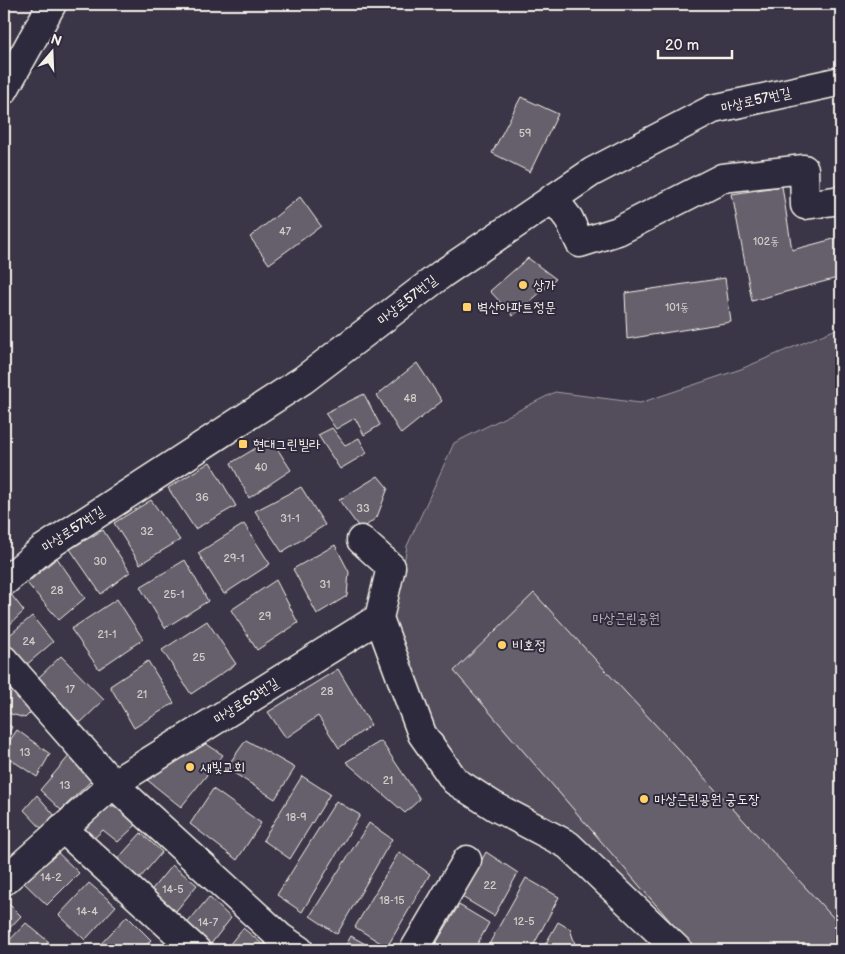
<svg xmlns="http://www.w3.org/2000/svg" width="845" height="954" font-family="'Balsamiq Sans','Poor Story',sans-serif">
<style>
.green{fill:#534e5c;stroke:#a4a0a2}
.building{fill:#65616c;stroke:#f4f1e8}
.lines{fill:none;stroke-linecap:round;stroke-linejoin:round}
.minor-casing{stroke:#f4f1e8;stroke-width:31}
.minor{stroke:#2f2a3d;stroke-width:28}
.poi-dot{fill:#ffd166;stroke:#2f2a3d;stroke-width:2}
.labels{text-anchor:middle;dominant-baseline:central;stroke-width:4;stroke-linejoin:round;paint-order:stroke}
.number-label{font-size:11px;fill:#d0cdc9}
.street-label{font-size:14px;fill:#f4f1e8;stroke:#2f2a3d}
.poi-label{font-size:14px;fill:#f4f1e8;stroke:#2f2a3d;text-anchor:start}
.park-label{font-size:14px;fill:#bcb8b7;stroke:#2f2a3d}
</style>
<rect width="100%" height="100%" fill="#3b3647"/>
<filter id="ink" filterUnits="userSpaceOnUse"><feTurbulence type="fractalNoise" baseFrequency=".02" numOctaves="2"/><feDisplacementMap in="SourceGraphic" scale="10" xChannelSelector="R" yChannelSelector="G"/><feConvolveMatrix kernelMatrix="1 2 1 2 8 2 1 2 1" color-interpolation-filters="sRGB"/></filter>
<g filter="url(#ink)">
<polygon class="green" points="841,327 841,950 695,950 638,902 506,799 466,772 439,738 416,689 394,618 407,546 454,443 555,392 640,403 741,369"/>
<g class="building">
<polygon points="521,97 558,114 530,172 492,153"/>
<polygon points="782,186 792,250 841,237 841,277 752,301 732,194"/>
<polygon points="300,197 321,226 269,264 250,237"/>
<polygon points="528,258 556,279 513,316 490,291"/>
<polygon points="725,278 731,322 627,339 625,293"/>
<polygon points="417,363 442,401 401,434 377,395"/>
<polygon points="364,394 380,425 364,435 355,418 336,429 325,413"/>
<polygon points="332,428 345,445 359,438 367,453 340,469 318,435"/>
<polygon points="271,439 291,470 249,498 231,463"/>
<polygon points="210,462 236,506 195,529 168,488"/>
<polygon points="378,476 388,488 377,517 361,530 339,500"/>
<polygon points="301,487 325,525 282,552 255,511"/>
<polygon points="151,500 180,540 140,564 114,523"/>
<polygon points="244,524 270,564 224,594 198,553"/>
<polygon points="103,530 130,572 101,594 70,549"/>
<polygon points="335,545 349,572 347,596 317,614 293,569"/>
<polygon points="57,558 85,598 59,620 27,583"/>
<polygon points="185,560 208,601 165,628 140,587"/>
<polygon points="276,580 298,623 257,650 231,610"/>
<polygon points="9,592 24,611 4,630 4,597"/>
<polygon points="534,593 841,926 841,950 695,950 454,671"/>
<polygon points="117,599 143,639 99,669 71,629"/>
<polygon points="32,616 53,642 25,666 5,639"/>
<polygon points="207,621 236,664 191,694 162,650"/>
<polygon points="61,656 104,700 77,726 37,679"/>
<polygon points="148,661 174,703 134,728 110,686"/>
<polygon points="338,669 371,725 339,748 318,716 286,738 268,712"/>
<polygon points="6,681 33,710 25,718 4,712 4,683"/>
<polygon points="4,722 12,727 4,741"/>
<polygon points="17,730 50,754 37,777 4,755 4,749"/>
<polygon points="246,740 295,768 275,799 226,768"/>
<polygon points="381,741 420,799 405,813 346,762"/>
<polygon points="205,743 223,755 181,807 146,779"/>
<polygon points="70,755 92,780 61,810 40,790"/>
<polygon points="302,776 330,794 290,859 263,840"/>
<polygon points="213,789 261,823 237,860 190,824"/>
<polygon points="37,795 56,817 43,830 24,810"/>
<polygon points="336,801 360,815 302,912 277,895"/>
<polygon points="98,806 116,806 136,825 118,842 103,830 91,841 75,829"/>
<polygon points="369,823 392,839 337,934 310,916"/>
<polygon points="141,833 162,852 135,884 114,863"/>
<polygon points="55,850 79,873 47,905 22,881"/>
<polygon points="399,852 430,874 387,947 355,927"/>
<polygon points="486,852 518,873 494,916 462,897"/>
<polygon points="172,865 197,885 172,916 148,894"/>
<polygon points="526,878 559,897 531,950 497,950 488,946"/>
<polygon points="89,883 116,906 85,940 59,915"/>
<polygon points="209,897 231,918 207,949 184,927"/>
<polygon points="4,899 21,916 4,934"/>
<polygon points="459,905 489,923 474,950 442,950 435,945"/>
<polygon points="127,916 151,940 142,950 98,950 96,949"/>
<polygon points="558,922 570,929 577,950 542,950"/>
<polygon points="26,923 49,942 42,950 4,950 4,946"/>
<polygon points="243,928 267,948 265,950 225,950"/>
<polygon points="351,936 376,950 343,950"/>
</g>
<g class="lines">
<defs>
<g id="minor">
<polyline points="4,90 52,4"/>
<polyline points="553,198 569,219 580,243 618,231 722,178 804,169 805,205 841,200"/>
<polyline points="361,540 391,567 379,618 422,734 455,781 494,806 568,845 678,950"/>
<polyline points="4,582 43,549 303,380 442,274 592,172 713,109 841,81"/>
<polyline points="4,660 113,784 280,937 299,950"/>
<polyline points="62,828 196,950"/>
<polyline points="4,881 113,784 379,618"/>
<polyline points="414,950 467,860"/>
</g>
</defs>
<use href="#minor" class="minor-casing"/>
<use href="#minor" class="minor"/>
</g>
</g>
<g class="poi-dot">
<circle cx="523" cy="285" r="5"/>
<rect x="462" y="302" width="10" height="10" rx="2.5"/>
<rect x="238" y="439" width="10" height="10" rx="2.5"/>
<circle cx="502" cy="645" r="5"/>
<circle cx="190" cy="767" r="5"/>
<circle cx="644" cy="799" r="5"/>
</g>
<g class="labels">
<g class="number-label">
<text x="525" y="133">59</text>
<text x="285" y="231">47</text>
<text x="766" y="241">102동</text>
<text x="677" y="307">101동</text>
<text x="410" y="398">48</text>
<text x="261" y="467">40</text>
<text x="202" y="497">36</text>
<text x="363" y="508">33</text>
<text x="290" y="518">31-1</text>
<text x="147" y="531">32</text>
<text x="234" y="558">29-1</text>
<text x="100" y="561">30</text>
<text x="325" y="584">31</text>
<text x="57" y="590">28</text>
<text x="174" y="594">25-1</text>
<text x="265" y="616">29</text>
<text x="107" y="634">21-1</text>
<text x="29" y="641">24</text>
<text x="199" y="657">25</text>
<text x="70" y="689">17</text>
<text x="327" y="691">28</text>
<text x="142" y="694">21</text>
<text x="25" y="752">13</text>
<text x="388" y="780">21</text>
<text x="65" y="785">13</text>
<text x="296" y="817">18-9</text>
<text x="51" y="877">14-2</text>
<text x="490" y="885">22</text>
<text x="173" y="889">14-5</text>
<text x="392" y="900">18-15</text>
<text x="87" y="911">14-4</text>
<text x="524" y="921">12-5</text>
<text x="208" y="922">14-7</text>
</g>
<g class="street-label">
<text transform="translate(756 100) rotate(-13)">마상로57번길</text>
<text transform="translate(407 300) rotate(-38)">마상로57번길</text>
<text transform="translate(73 529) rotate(-33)">마상로57번길</text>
<text transform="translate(246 701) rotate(-32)">마상로63번길</text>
</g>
<g class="poi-label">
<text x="533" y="285">상가</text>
<text x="477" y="307">벽산아파트정문</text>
<text x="253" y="444">현대그린빌라</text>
<text x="512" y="645">비호정</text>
<text x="200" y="767">새빛교회</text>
<text x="654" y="799">마상근린공원 궁도장</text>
</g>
<g class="park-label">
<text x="626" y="618">마상근린공원</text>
</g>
</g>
<rect width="845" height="954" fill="none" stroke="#2f2a3d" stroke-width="20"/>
<rect x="10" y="10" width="825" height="934" fill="none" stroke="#f4f1e8" stroke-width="2" filter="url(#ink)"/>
<g transform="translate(52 52) rotate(19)" stroke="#2f2a3d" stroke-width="4" paint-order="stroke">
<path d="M0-4L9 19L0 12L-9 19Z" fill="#f4f1e8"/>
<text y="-8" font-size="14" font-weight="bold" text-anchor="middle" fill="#f4f1e8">N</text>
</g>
<path d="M658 50v8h74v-8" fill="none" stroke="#f4f1e8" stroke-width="2.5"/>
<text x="665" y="50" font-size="15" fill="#f4f1e8" stroke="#2f2a3d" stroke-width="4" paint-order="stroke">20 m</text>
</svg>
